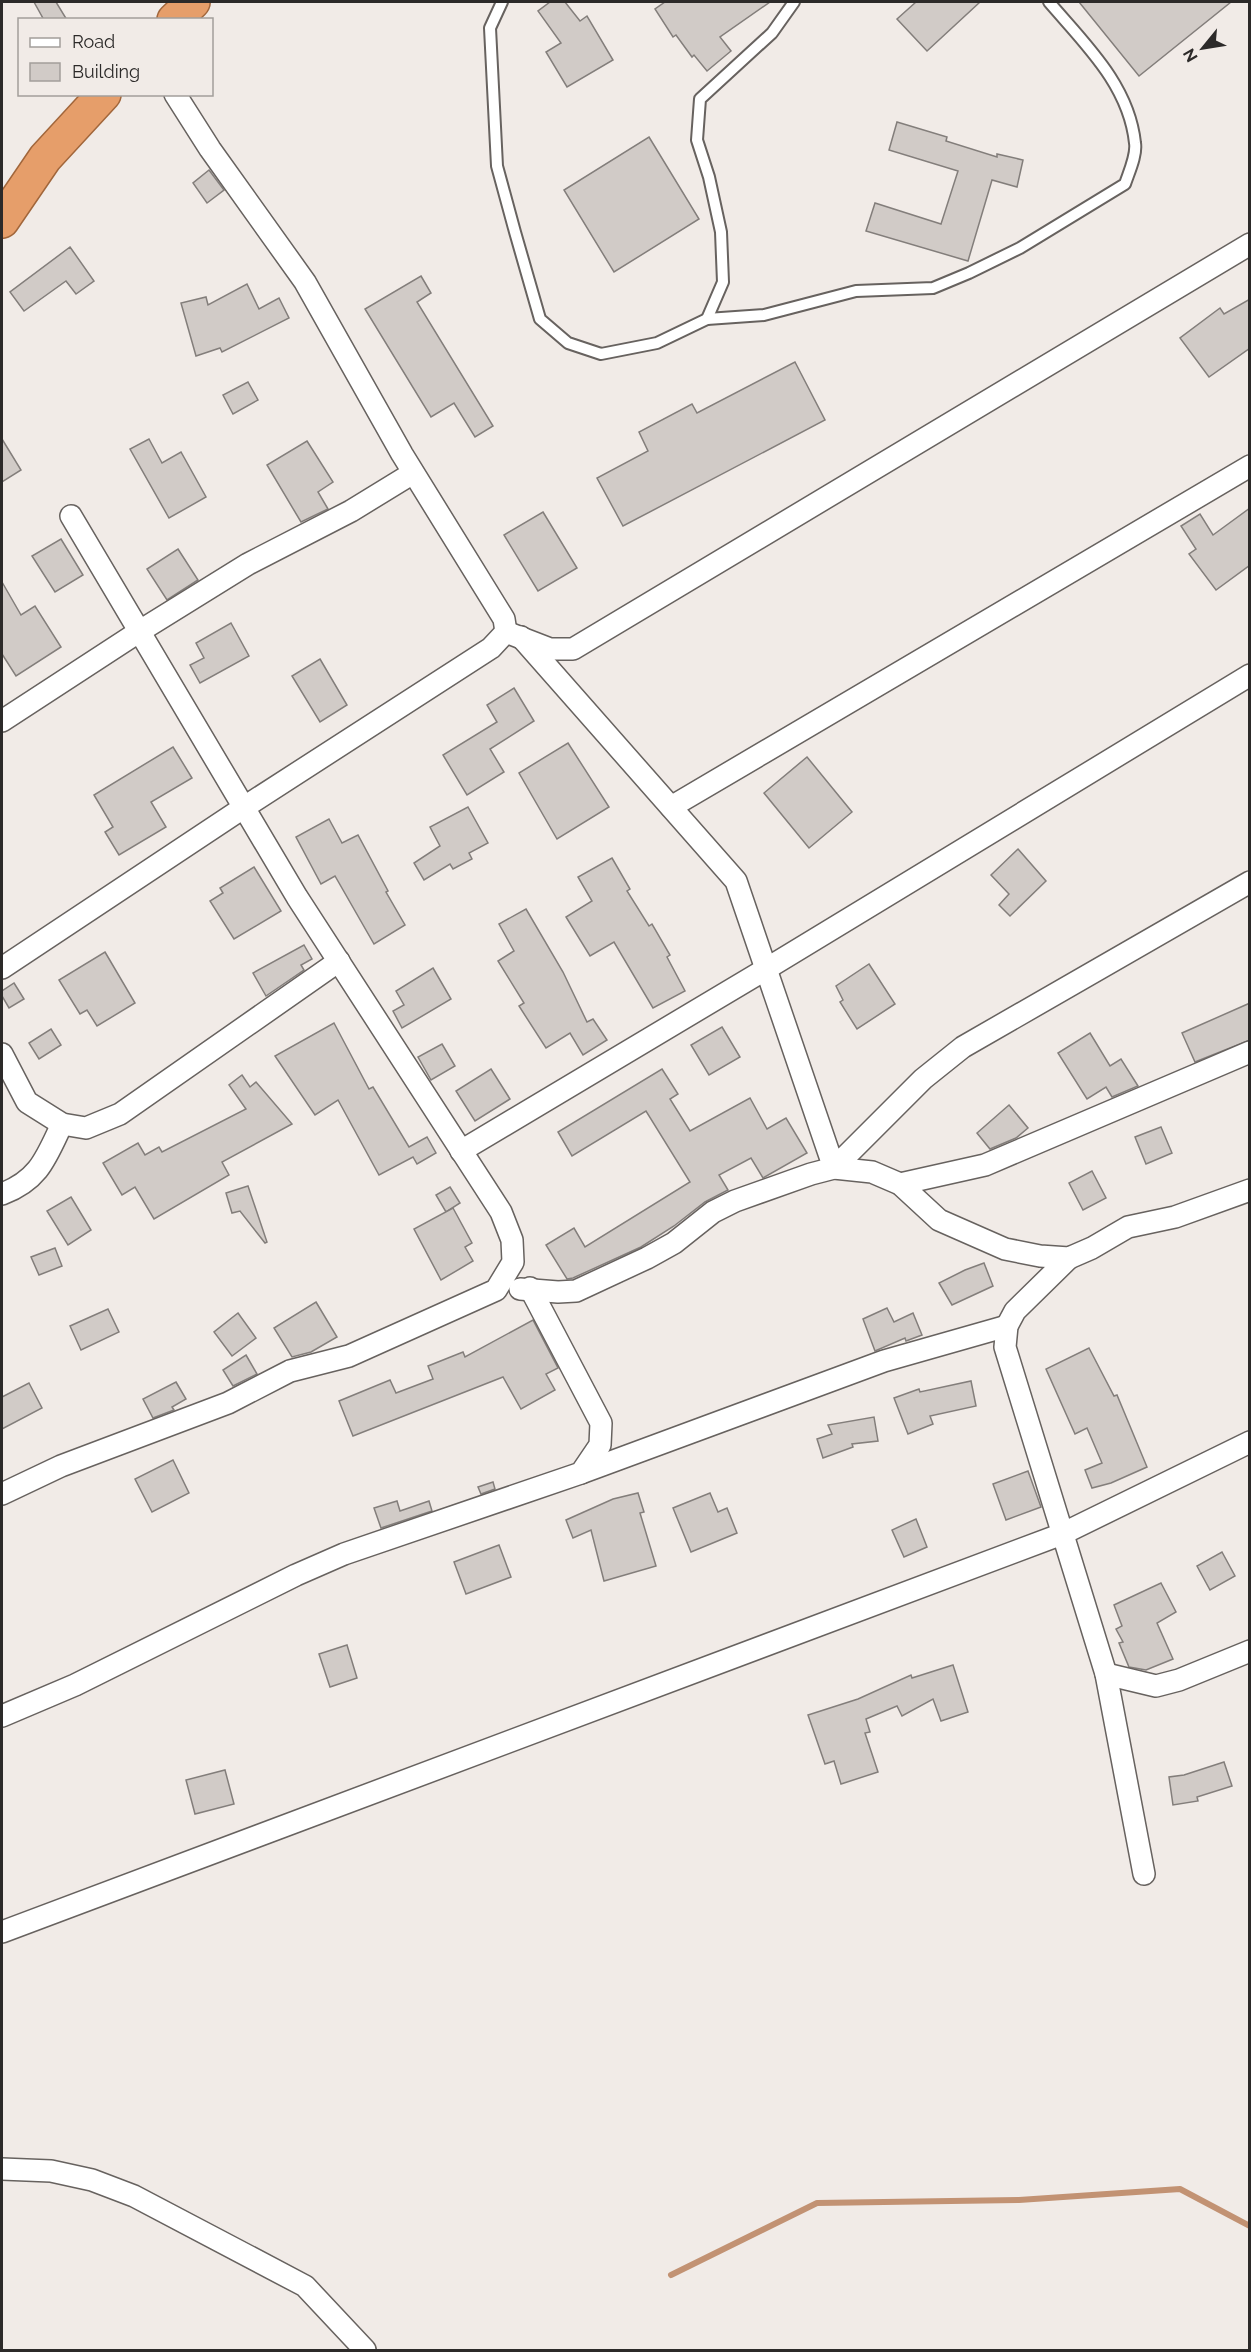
<svg xmlns="http://www.w3.org/2000/svg" width="1251" height="2352" font-family="Raleway,sans-serif">
<style>
.lines{fill:none;stroke-linecap:round;stroke-linejoin:round}
.stream{stroke:#c29273;stroke-width:6}
.building{fill:#d1cbc7;stroke:#837e7b;stroke-width:1.5}
.service-casing{stroke:#67625f;stroke-width:14}
.minor-casing{stroke:#67625f;stroke-width:24}
.trunk-casing{stroke:#a1663b;stroke-width:36}
.service{stroke:#fff;stroke-width:10}
.minor{stroke:#fff;stroke-width:21}
.trunk{stroke:#e69e6a;stroke-width:33}
</style>
<rect width="100%" height="100%" fill="#f1ebe7"/>
<g class="lines">
<polyline class="stream" points="671,2275 817,2203 1019,2200 1180,2189 1250,2226"/>
</g>
<g class="building">
<polygon points="34,2 56,2 67,20 44,20"/>
<polygon points="550,2 565,2 580,21 587,16 613,60 567,87 546,52 561,43 538,11"/>
<polygon points="665,2 770,2 720,37 731,51 707,71 694,55 692,57 676,35 673,37 655,9"/>
<polygon points="916,2 980,2 927,51 897,19"/>
<polygon points="1079,2 1231,2 1139,76"/>
<polygon points="897,122 947,137 946,141 997,157 997,154 1023,160 1017,187 992,180 968,261 866,231 875,203 941,224 958,171 889,150"/>
<polygon points="649,137 699,219 614,272 564,190"/>
<polygon points="209,170 224,190 207,203 193,183"/>
<polygon points="70,247 94,281 76,294 66,281 24,311 10,292"/>
<polygon points="421,276 431,293 417,302 493,426 475,437 454,403 431,417 365,309"/>
<polygon points="247,284 259,309 279,298 289,318 222,352 220,348 196,356 181,303 206,297 208,305"/>
<polygon points="1250,299 1250,348 1209,377 1180,338 1220,308 1224,314"/>
<polygon points="795,362 825,420 623,526 597,478 648,451 639,432 692,404 697,413"/>
<polygon points="248,382 258,400 233,414 223,395"/>
<polygon points="2,439 21,470 2,482"/>
<polygon points="149,439 162,463 181,452 206,497 169,518 130,449"/>
<polygon points="307,441 333,482 318,492 328,509 301,522 267,465"/>
<polygon points="1250,508 1250,565 1216,590 1189,554 1196,549 1181,526 1200,514 1213,535"/>
<polygon points="543,512 577,568 538,591 504,535"/>
<polygon points="61,539 83,575 55,592 32,556"/>
<polygon points="178,549 198,580 167,600 147,569"/>
<polygon points="2,582 21,615 35,606 61,647 16,676 2,654"/>
<polygon points="231,623 249,656 200,683 190,665 204,658 196,643"/>
<polygon points="320,659 347,705 320,722 292,676"/>
<polygon points="514,688 534,721 490,749 504,772 467,795 443,755 497,722 487,705"/>
<polygon points="568,743 609,807 557,839 519,773"/>
<polygon points="173,747 192,778 151,802 166,827 119,855 105,832 113,827 94,795"/>
<polygon points="807,757 852,812 809,848 764,793"/>
<polygon points="468,807 488,843 469,853 472,859 453,869 450,864 424,880 414,863 440,846 430,827"/>
<polygon points="329,819 342,843 358,835 388,891 386,892 405,925 374,944 335,876 321,884 296,837"/>
<polygon points="1018,849 1046,881 1010,916 999,905 1009,894 991,875"/>
<polygon points="612,858 630,889 627,891 649,926 652,924 670,955 667,957 685,991 653,1008 614,942 590,956 566,917 592,901 578,877"/>
<polygon points="254,867 281,911 234,939 210,901 223,893 220,888"/>
<polygon points="526,909 563,972 587,1022 593,1019 607,1040 583,1055 570,1033 546,1048 519,1006 524,1003 498,961 514,951 499,924"/>
<polygon points="304,945 312,959 301,965 304,970 266,996 253,973"/>
<polygon points="105,952 135,1003 97,1026 87,1010 80,1014 59,980"/>
<polygon points="869,964 895,1004 857,1029 840,1002 843,1000 836,986"/>
<polygon points="433,968 451,999 402,1028 393,1011 404,1005 396,991"/>
<polygon points="14,983 24,999 9,1008 2,996 2,991"/>
<polygon points="1250,1003 1250,1040 1195,1062 1182,1033"/>
<polygon points="334,1023 369,1089 373,1087 409,1147 427,1137 436,1153 417,1164 413,1157 379,1175 338,1100 315,1115 275,1056"/>
<polygon points="722,1027 740,1057 709,1075 691,1045"/>
<polygon points="51,1029 61,1045 39,1059 29,1043"/>
<polygon points="1090,1033 1110,1066 1121,1059 1138,1086 1112,1097 1106,1087 1087,1099 1058,1053"/>
<polygon points="442,1044 455,1066 431,1080 418,1057"/>
<polygon points="491,1069 510,1099 475,1121 456,1091"/>
<polygon points="662,1069 678,1094 670,1099 690,1131 750,1098 767,1129 786,1118 807,1153 763,1178 751,1158 719,1175 728,1190 705,1202 674,1226 641,1247 573,1278 567,1279 546,1245 574,1228 585,1247 690,1182 646,1111 572,1156 558,1132"/>
<polygon points="242,1075 250,1087 256,1082 292,1124 222,1162 229,1175 154,1219 135,1187 122,1195 103,1163 138,1143 145,1155 159,1147 162,1152 246,1109 229,1085"/>
<polygon points="1009,1105 1028,1128 1016,1138 990,1149 977,1133"/>
<polygon points="1161,1127 1172,1153 1146,1164 1135,1137"/>
<polygon points="1092,1171 1106,1198 1083,1210 1069,1183"/>
<polygon points="248,1186 267,1242 265,1243 240,1211 232,1213 226,1193"/>
<polygon points="450,1187 460,1203 446,1212 436,1195"/>
<polygon points="71,1197 91,1230 68,1245 47,1211"/>
<polygon points="453,1208 472,1243 465,1247 473,1261 441,1280 414,1229"/>
<polygon points="55,1248 62,1266 39,1275 31,1257"/>
<polygon points="984,1263 993,1286 952,1305 939,1283 965,1270"/>
<polygon points="316,1302 337,1337 311,1352 292,1357 274,1328"/>
<polygon points="887,1308 894,1322 913,1313 922,1335 906,1341 905,1338 875,1351 863,1319"/>
<polygon points="108,1309 119,1332 81,1350 70,1326"/>
<polygon points="238,1313 256,1338 232,1356 214,1332"/>
<polygon points="533,1320 558,1368 546,1374 555,1390 521,1409 503,1377 353,1436 339,1401 390,1380 396,1393 433,1379 428,1366 463,1352 465,1357"/>
<polygon points="1089,1348 1114,1396 1117,1395 1147,1467 1111,1483 1092,1488 1085,1470 1102,1463 1087,1428 1075,1434 1046,1369"/>
<polygon points="246,1355 257,1374 233,1386 223,1370"/>
<polygon points="971,1381 976,1406 930,1416 933,1424 908,1434 894,1398 919,1389 920,1392"/>
<polygon points="176,1382 186,1399 172,1407 174,1410 153,1418 143,1399"/>
<polygon points="29,1383 42,1408 2,1429 2,1397"/>
<polygon points="874,1417 878,1441 852,1444 853,1447 823,1458 817,1439 832,1434 828,1425"/>
<polygon points="173,1460 189,1493 152,1512 135,1479"/>
<polygon points="1028,1471 1041,1507 1006,1520 993,1484"/>
<polygon points="493,1482 495,1489 481,1494 478,1487"/>
<polygon points="638,1493 644,1512 640,1513 656,1566 604,1581 591,1530 573,1538 566,1520 613,1499"/>
<polygon points="710,1493 718,1512 727,1508 737,1533 691,1552 673,1508"/>
<polygon points="397,1501 400,1511 429,1501 432,1511 381,1528 374,1508"/>
<polygon points="916,1519 927,1547 904,1557 892,1530"/>
<polygon points="499,1545 511,1577 466,1594 454,1562"/>
<polygon points="1222,1552 1235,1576 1210,1590 1197,1566"/>
<polygon points="1161,1583 1176,1612 1157,1623 1173,1659 1146,1670 1129,1667 1119,1643 1123,1642 1116,1629 1122,1626 1114,1605"/>
<polygon points="347,1645 357,1678 330,1687 319,1654"/>
<polygon points="953,1665 968,1712 941,1721 933,1699 902,1716 897,1706 866,1719 870,1732 865,1733 878,1772 841,1784 834,1761 825,1764 808,1715 858,1699 911,1675 912,1678"/>
<polygon points="1224,1762 1232,1786 1197,1797 1198,1801 1173,1805 1169,1777 1184,1775"/>
<polygon points="225,1770 234,1804 195,1814 186,1780"/>
</g>
<g class="lines">
<defs>
<g id="service">
<path d="M502,2L490,28L497,166L515,232L540,319L568,343L601,354L657,343L707,319L764,315L856,291L933,288L969,273L1020,248L1125,184C1129,172 1137,155 1135,143C1129,85 1085,44 1049,2"/>
<polyline points="707,319 723,282 721,232 709,177 697,140 700,99 772,33 794,2"/>
</g>
<g id="minor">
<polyline points="175,94 210,149 305,282 402,454 504,619 506,632"/>
<polyline points="506,632 550,649 573,649 1250,244"/>
<polyline points="521,637 736,881 834,1168 923,1079 963,1047 1250,882"/>
<polyline points="2,721 140,631 248,564 351,511 413,473"/>
<polyline points="671,807 1250,466"/>
<polyline points="2,968 243,808 491,648 506,632"/>
<polyline points="2,1054 27,1102 62,1124 86,1128 120,1114 339,961"/>
<polyline points="461,1151 766,969 1250,675"/>
<polyline points="900,1184 985,1165 1250,1052"/>
<path d="M2,1194C39,1180 46,1158 62,1124"/>
<polyline points="1069,1258 1015,1311 1007,1326 1005,1347 1106,1674 1144,1874"/>
<polyline points="520,1289 558,1292 576,1291 647,1258 674,1243 713,1212 735,1201 811,1174 834,1168 872,1172 900,1184 939,1220 1005,1249 1040,1256 1069,1258 1092,1248 1128,1227 1175,1217 1250,1190"/>
<polyline points="581,1473 884,1361 1007,1326"/>
<polyline points="2,1494 61,1466 228,1403 290,1371 349,1356 496,1290 513,1262 512,1240 501,1212 297,897 71,516"/>
<polyline points="1106,1674 1156,1686 1179,1680 1250,1651"/>
<polyline points="2,1716 75,1685 296,1575 344,1554 581,1473 600,1445 601,1423 530,1288"/>
<polyline points="2,1932 1062,1534 1250,1442"/>
<polyline points="2,2169 51,2171 92,2180 134,2196 305,2286 365,2350"/>
</g>
<g id="trunk">
<polyline points="174,20 193,2"/>
<polyline points="2,221 45,158 104,94"/>
</g>
</defs>
<use href="#service" class="service-casing"/>
<use href="#minor" class="minor-casing"/>
<use href="#trunk" class="trunk-casing"/>
<use href="#service" class="service"/>
<use href="#minor" class="minor"/>
<use href="#trunk" class="trunk"/>
</g>
<rect width="1251" height="2352" fill="none" stroke="#2c2a29" stroke-width="6"/>
<rect x="18" y="18" width="195" height="78" fill="#f1ebe7" stroke="#a29e9b" stroke-width="1.5"/>
<rect x="30" y="38" width="30" height="9" fill="#ffffff" stroke="#a29e9b" stroke-width="1.5"/>
<text x="72" y="48" font-size="18" fill="#2c2a29">Road</text>
<rect x="30" y="63" width="30" height="18" fill="#d1cbc7" stroke="#a29e9b" stroke-width="1.5"/>
<text x="72" y="78" font-size="18" fill="#2c2a29">Building</text>
<g transform="translate(1203 48) rotate(240)" stroke="#f1ebe7" stroke-width="4.5" paint-order="stroke">
<path d="M0-4.5L10 22L0 15L-10 22Z" fill="#2c2a29"/>
<text y="-9" font-size="16" font-weight="bold" text-anchor="middle" fill="#2c2a29">N</text>
</g>
</svg>
